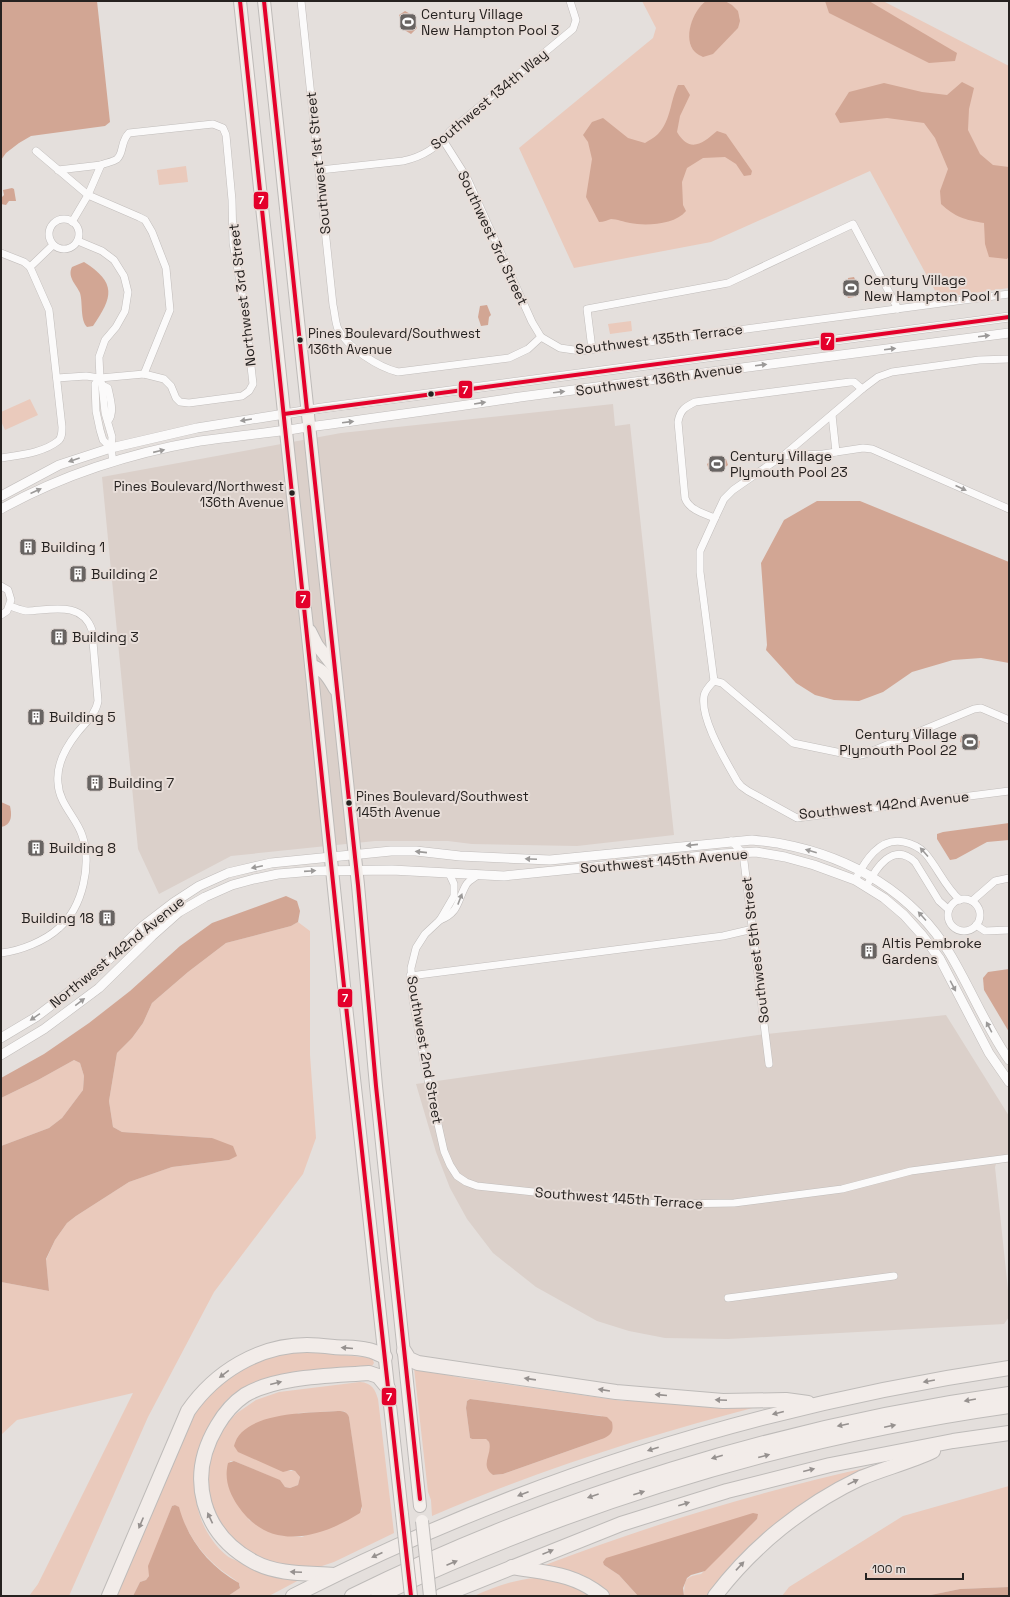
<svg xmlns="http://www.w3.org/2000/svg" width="1010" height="1597" font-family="'Space Grotesk',sans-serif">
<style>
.built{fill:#dbd0ca}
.green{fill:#eacabc;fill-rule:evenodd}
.water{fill:#d2a694}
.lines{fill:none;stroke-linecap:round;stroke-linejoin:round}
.minor-casing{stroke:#c1bdbb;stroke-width:8}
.tertiary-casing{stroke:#c1bdbb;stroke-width:10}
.trunk-casing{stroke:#bebbb9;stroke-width:14}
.motorway-casing{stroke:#bebbb9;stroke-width:16}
.minor{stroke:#fbfafa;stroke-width:7}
.tertiary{stroke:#fbfafa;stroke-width:9}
.trunk{stroke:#f4efec;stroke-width:12}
.motorway{stroke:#f2ece9;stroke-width:14}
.trunk-bridge-casing{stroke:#bebbb9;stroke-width:14;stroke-linecap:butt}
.trunk-bridge{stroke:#f4efec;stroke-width:12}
.bus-1-casing{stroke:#e8ded9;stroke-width:7}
.bus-1{stroke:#e4002b;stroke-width:4}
.oneway{fill:#9b9998}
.oneway2{fill:#96918f}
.bus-dot{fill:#262220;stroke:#e8ded9;stroke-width:1.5}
.labels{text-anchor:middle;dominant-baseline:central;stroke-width:4;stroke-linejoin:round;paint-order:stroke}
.bus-label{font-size:13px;fill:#262220;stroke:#e8ded9;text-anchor:start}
.poi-label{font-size:14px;fill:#262220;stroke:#e8ded9;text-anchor:start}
.street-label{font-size:14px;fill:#262220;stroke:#e8ded9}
.line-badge{stroke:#e8ded9;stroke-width:1.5}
.badge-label{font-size:11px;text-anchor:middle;font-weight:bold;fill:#fff}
</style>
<rect width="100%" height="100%" fill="#e4dfdc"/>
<g class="built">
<polygon points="613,404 615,426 630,424 674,835 577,846 472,844 448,841 375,841 231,856 159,894 138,849 102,477 341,433"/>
<polygon points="946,1015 1009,1116 1009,1162 996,1164 995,1167 1009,1299 1009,1317 1004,1324 728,1339 665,1338 629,1331 597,1321 536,1287 493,1253 467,1219 450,1188 436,1152 416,1084 758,1035"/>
</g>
<g class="green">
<polygon points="642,1 883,1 1009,66 1009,288 939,298 870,171 711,242 574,268 519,148 653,38 656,28"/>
<polygon points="186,166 188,182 159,185 157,170"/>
<polygon points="631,321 632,331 610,334 608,324"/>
<polygon points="30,399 38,415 5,430 1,421 1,412"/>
<polygon points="298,922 310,931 310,1055 316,1138 303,1174 214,1292 148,1417 69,1596 29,1596 38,1584 133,1393 17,1420 1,1435 1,1282 49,1291 46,1260 55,1240 67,1223 76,1216 129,1182 172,1167 229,1160 212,1138 122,1132 113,1127 109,1101 117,1053 132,1038 143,1023 152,1003 188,972 226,943 291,926"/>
<polygon points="74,1060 80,1063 84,1076 83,1090 62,1118 49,1128 1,1146 1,1098 38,1080"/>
<path d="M296,1350L372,1358L374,1363L372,1366L274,1376C258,1380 235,1390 224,1403C220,1407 217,1414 214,1419C189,1462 185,1519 226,1555C238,1565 284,1574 301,1579L269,1596H228L240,1588V1585C236,1579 227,1575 221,1570C200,1553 186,1532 178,1507L175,1505L172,1506L162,1532L149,1576L146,1580L140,1582L133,1596H116L171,1468L201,1401L247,1364Z"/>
<path d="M414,1368L462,1378L623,1401L645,1400L760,1406C649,1435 538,1470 432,1516L431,1500L428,1492ZM470,1399L602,1416V1439L503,1474L493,1475L488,1468C488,1460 492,1450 489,1442L486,1439H472L470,1438L466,1408L467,1401Z"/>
<path d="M360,1382C372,1383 375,1389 378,1399L394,1533L334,1562L316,1568L262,1562L231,1541L212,1508L208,1487L209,1460L217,1438L229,1421L237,1413L256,1400L279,1392ZM338,1411H344L349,1417L362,1510L302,1537L279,1535L268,1531L249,1520L230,1461H234L279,1480L285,1487L290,1488L298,1485L300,1477L295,1471H287L236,1449L235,1442L299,1413Z"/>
<path d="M875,1466L771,1528L738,1557L706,1596H684C685,1581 683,1577 701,1574L757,1519L604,1565L619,1575L638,1596H610L599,1587L537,1568C647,1526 759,1491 875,1466Z"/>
<polygon points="1009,1486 1009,1587 960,1589 926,1596 782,1596 789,1587 903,1516"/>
<path d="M535,1578L561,1580L591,1596H474C494,1587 513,1580 535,1578Z"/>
</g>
<g class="water">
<polygon points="1,1 97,1 110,122 105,126 31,136 19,143 6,153 1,160"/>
<path d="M706,1H725L732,5L738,11L740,21L738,28L713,54L703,57C701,56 697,54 695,52C682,39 693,10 706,1Z"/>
<polygon points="825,1 869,1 957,53 955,61 929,63 829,13"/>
<polygon points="405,11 414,16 413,20 417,28 411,34 401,28 403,24 399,15"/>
<path d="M962,82L974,88L969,109L968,130L980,154L993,165L1009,167V256L1007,259L989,257L985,244L984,223C965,220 955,217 941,204L940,191L948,169L935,138L924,123L887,118L840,123L835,114L849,92L884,83L922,92L947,95Z"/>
<path d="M678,85H684L690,95L680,116L677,132C690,154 703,143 717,131L726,134L752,171L751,175L744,176L736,164L725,157L703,158L687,168L682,182L683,205L686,211C675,225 645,226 630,223C624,222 617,219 611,219C607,220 604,222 599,222L586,197L592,159L588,142L583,135L592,122L603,118L628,138L645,143C649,140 654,138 658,134C671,121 670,101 678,85Z"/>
<polygon points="12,188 14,189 16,201 9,201 6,205 1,204 1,198 4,195 3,190"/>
<path d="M84,262C117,283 113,297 93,326L87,327C80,320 83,303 80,293C76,284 67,277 72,267Z"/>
<polygon points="854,277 858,287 855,288 854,297 848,298 844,289 847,287 848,278"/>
<polygon points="487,305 491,315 489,317 488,325 481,326 478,317 480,306"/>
<polygon points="714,458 717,460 726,459 728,465 720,471 717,469 709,470 707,464"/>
<polygon points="817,501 860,501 1009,562 1009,663 981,658 953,660 912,672 883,692 859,701 834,700 815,695 796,683 766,650 767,645 761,563 784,520"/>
<polygon points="970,735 972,739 980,741 979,748 970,748 968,745 960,742 961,736"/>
<path d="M1,802L10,806C12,815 12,825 1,827Z"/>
<polygon points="1009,823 1009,840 987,842 956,859 950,860 937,839 937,834 943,832"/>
<polygon points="286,896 297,901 300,911 298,922 291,926 226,943 188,972 152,1003 143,1023 132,1038 117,1053 109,1101 113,1127 122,1132 212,1138 233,1146 237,1156 229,1160 172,1167 129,1182 76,1216 67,1223 55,1240 46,1259 49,1291 1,1282 1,1146 49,1128 62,1118 83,1090 84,1076 80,1063 74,1060 38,1080 1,1098 1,1078 44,1054 89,1023 130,991 180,946 212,923"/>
<polygon points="1009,969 1009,1032 984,990 983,978 988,972"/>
<path d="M470,1399L607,1417L612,1422C614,1432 611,1435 602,1439L503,1474L493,1475C479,1465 493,1454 489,1442L486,1439H472L470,1438L466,1408L467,1401Z"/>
<path d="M338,1411C344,1411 347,1412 349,1417L362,1506L360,1513C320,1538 270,1553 238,1506C229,1493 224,1479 228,1463L234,1461L280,1480L285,1487L290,1488L298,1485L300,1477L295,1471L291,1470L283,1472L238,1452L234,1446C242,1411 311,1413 338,1411Z"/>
<path d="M175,1505L179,1507C188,1540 209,1566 239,1583L240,1588L228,1596H133L140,1582L146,1580L149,1576L148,1566L172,1506Z"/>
<polygon points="753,1513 758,1514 757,1519 705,1571 691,1575 687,1578 683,1588 684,1596 638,1596 619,1575 604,1565 603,1562 606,1558"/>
<polygon points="1009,1587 1009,1595 926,1596 960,1589"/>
</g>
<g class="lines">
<defs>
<g id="minor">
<path d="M301,1L333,305C335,313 335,322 338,329C348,348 378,367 398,372L509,358L528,349L541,337L560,348L581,351L1009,294"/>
<polyline points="443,140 467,178 532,322 541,337"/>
<polyline points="36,151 88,195 139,217 145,220 152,232 166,268 170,310 144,374"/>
<polyline points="58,170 101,165"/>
<path d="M320,170L403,161C422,157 439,146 450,131L573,29L576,20L570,1"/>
<circle cx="64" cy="234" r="15"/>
<polyline points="78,241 102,251 114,260 124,276 128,292 125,311 116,327 105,340 99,357 100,378 102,385 105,413 112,437 111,448 113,462"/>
<polyline points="1,253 24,262 30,267"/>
<polyline points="592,349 587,309 728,283 853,224 898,309"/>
<path d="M57,378L86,376L100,378L144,374L164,379L171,386L176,398L180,402L189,403L242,396L249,391L253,384L244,304L233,243L232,200L226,135L223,128L213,124L129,133C120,142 124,153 117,159C113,162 105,163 101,165L88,195L72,222"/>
<polyline points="100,378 95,384 96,411 100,430 103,440 111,448"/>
<path d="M102,385L108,388C110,398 115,413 108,421"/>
<polyline points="832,415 836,452"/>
<polyline points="783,456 862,389"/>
<path d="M1,458C19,455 43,453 58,441C62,438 62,432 62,427L49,310L30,267L53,245"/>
<polyline points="715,518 724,499 733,490 782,456 823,454 863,448 872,449 1009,509"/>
<polyline points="1,586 8,590 11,600 7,611 1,615"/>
<path d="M714,681L700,572V551L715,518C705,514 689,510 685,498L678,422C680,410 685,407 695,402L850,382H854L862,389L878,377L892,372L979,360L1009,359"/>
<path d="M714,681C710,685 705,690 704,696C700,719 726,761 737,781L741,786L748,791L797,818L1009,791"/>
<polyline points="714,681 722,683 793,743 856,756 865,754 974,709 981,708 1009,720"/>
<polyline points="731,841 743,853 769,1064"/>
<polyline points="449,873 454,884 454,896 440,920 425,934 416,948 411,968 412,994 424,1062 444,1151 450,1165 457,1176 466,1182 477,1186 571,1196 648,1203 674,1204 734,1203 842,1189 911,1171 1009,1158"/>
<path d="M855,880C865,861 879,837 904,842C913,844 919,847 925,853C938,868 945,887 960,900"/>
<path d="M866,887C876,868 893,841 915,862L939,901L948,909"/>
<circle cx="964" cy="915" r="16"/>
<polyline points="972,901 995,881 1009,878"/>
<path d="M440,920C459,913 457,901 466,885C468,881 474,878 478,875"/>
<polyline points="976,925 985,931 1009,930"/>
<path d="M1,953C20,951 45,941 59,928C83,907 92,864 82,835C76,817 59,804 58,783C56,765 66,747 77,733C85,723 96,714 98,701L92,630C82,601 51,610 28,611C22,611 16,608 10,606"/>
<polyline points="410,976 723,936 753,929"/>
<polyline points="728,1298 894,1276"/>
</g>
<g id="tertiary">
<polyline points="1,496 59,465 111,448 197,428 322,408 1009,317"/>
<path d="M1,509C62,475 131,453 200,441C229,437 258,434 287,430C365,419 443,409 520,397L1009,333"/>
<path d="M1,1038L36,1017L99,969L143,926L173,903L199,886L228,873L271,863L391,851H416L460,856L550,860L752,840C762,841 772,842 782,844C851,857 913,893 950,954C971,989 986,1027 1009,1060"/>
<polyline points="1,1055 44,1029 99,988 152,936 179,912 205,897 232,885 254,879 278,874 314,871 392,870 504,876 722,854 756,852 785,857 814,865 855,880 884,898 904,915 922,935 940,959 989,1053 1009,1082"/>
</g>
<g id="trunk">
<polyline points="240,1 311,665 347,1015 402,1514"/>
<polyline points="264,1 358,885 376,1086 420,1506"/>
<polyline points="310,631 317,645 334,667"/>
<path d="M311,665C325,671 327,676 335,689"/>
</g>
<g id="motorway">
<polyline points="404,1351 409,1359 418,1363 616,1392 723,1401 786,1400 808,1403"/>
<path d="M512,1567C546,1573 574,1573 602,1596"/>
<path d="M334,1575C308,1573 278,1575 254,1562C202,1534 186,1478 217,1426C224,1414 233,1403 245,1395C277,1376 331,1376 369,1373L378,1376L388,1388"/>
<path d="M109,1596L188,1411C215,1372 259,1345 307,1345C316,1345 325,1346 334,1347C345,1348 357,1347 368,1350C374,1351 379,1354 385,1357"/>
<path d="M293,1596C518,1481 760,1405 1009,1368"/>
<path d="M352,1596C555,1496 785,1425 1009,1394"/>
<path d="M378,1596C577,1502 791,1437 1009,1406"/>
<polyline points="441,1596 621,1524 727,1491 830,1465 953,1441 1009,1433"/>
<path d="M715,1596C753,1546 804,1505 861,1478C885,1468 910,1462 933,1451"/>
</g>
</defs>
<use href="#minor" class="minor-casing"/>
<use href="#tertiary" class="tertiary-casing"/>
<use href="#trunk" class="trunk-casing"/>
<use href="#motorway" class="motorway-casing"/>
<use href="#minor" class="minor"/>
<use href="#tertiary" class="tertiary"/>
<use href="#trunk" class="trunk"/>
<use href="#motorway" class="motorway"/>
<defs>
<g id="trunk-bridge">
<polyline points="402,1514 411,1596"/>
<polyline points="422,1521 430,1596"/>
</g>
</defs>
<use href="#trunk-bridge" class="trunk-bridge-casing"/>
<use href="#trunk-bridge" class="trunk-bridge"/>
<defs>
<g id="bus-1">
<polyline points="240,1 347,1015 411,1596"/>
<polyline points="264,1 307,410"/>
<polyline points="284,414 1009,317"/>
<polyline points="309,427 358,885 376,1086 420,1499"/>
</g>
</defs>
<use href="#bus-1" class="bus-1-casing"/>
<use href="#bus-1" class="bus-1"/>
</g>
<defs><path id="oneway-solid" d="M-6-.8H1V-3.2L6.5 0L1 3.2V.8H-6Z"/></defs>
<g class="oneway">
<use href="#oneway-solid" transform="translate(984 336) rotate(-7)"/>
<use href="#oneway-solid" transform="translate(890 349) rotate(-7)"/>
<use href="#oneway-solid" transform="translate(761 365) rotate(-7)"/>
<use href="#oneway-solid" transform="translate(559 392) rotate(-7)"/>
<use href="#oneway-solid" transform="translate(480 403) rotate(-9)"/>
<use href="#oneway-solid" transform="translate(246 420) rotate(171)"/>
<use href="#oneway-solid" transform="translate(348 422) rotate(-7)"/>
<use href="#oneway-solid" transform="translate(159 451) rotate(-13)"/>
<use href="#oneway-solid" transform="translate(74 460) rotate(161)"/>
<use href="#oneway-solid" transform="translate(961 488) rotate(24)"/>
<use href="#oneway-solid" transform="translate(36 491) rotate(-24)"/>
<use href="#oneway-solid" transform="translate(692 845) rotate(174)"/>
<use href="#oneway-solid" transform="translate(811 851) rotate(-164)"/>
<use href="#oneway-solid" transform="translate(421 852) rotate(-174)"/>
<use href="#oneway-solid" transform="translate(924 852) rotate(-132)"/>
<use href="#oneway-solid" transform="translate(531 859) rotate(-177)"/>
<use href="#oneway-solid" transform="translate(257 867) rotate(168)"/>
<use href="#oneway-solid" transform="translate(310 871) rotate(-4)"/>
<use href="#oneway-solid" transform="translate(460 899) rotate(-69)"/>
<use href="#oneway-solid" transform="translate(922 916) rotate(-132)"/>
<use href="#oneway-solid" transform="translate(953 986) rotate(62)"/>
<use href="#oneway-solid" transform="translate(80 1002) rotate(-37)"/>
<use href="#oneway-solid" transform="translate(35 1017) rotate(146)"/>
<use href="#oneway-solid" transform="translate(989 1027) rotate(-118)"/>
</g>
<g class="oneway2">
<use href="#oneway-solid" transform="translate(347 1348) rotate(-175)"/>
<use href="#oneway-solid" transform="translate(224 1374) rotate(143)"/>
<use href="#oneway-solid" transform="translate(530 1379) rotate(-172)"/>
<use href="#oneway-solid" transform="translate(929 1381) rotate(170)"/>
<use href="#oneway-solid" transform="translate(276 1383) rotate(-14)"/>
<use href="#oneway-solid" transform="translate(604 1390) rotate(-171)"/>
<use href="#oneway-solid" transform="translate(661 1395) rotate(-175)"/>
<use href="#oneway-solid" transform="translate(721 1400) rotate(-177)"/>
<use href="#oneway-solid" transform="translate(970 1400) rotate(170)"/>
<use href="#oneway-solid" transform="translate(778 1413) rotate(166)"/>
<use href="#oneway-solid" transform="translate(843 1425) rotate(168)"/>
<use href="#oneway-solid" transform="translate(890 1426) rotate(-12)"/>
<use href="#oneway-solid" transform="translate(653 1449) rotate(162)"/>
<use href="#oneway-solid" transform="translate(764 1456) rotate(-15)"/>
<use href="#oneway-solid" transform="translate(717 1457) rotate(164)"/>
<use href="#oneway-solid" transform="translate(809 1470) rotate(-14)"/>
<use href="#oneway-solid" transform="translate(853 1482) rotate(-26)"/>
<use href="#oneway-solid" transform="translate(639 1493) rotate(-18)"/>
<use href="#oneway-solid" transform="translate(523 1494) rotate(159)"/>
<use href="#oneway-solid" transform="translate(593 1496) rotate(161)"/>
<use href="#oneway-solid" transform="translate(684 1504) rotate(-17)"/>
<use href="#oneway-solid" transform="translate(210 1518) rotate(-115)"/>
<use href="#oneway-solid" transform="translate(141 1523) rotate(113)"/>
<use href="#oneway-solid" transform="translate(548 1552) rotate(-22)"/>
<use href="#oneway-solid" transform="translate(377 1555) rotate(156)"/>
<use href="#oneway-solid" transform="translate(452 1563) rotate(-23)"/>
<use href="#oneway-solid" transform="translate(740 1566) rotate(-47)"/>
<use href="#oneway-solid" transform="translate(296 1572) rotate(-177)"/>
</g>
<defs>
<symbol id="stadium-square" viewBox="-11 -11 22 22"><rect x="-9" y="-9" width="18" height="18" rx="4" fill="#686462" stroke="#e8ded9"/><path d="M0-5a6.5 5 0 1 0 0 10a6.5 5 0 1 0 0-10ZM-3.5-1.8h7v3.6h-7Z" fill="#fff"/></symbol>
<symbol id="building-square" viewBox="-11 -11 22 22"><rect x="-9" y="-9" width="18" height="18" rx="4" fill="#686462" stroke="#e8ded9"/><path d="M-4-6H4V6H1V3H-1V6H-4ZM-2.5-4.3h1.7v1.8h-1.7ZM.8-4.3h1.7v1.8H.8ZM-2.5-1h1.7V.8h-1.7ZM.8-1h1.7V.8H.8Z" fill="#fff"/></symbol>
</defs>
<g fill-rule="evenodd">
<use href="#stadium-square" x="398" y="12" width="20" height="20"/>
<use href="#stadium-square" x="841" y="278" width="20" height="20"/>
<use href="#stadium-square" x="707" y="454" width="20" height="20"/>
<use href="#building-square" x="18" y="537" width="20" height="20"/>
<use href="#building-square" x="68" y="564" width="20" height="20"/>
<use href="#building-square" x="49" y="627" width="20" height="20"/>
<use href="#building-square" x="26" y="707" width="20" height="20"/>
<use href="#stadium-square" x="960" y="732" width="20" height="20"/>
<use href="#building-square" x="85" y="773" width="20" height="20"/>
<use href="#building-square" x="26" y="838" width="20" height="20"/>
<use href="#building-square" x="97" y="908" width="20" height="20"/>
<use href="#building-square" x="859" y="941" width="20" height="20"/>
</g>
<g class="bus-dot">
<circle cx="300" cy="340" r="3.5"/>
<circle cx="431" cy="394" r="3.5"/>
<circle cx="292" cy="493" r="3.5"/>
<circle cx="349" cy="803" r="3.5"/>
</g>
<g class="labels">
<g class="bus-label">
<text x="308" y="333">Pines Boulevard/Southwest<tspan x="308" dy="16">136th Avenue</tspan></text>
<text x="284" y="486" text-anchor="end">Pines Boulevard/Northwest<tspan x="284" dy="16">136th Avenue</tspan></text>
<text x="356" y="796">Pines Boulevard/Southwest<tspan x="356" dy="16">145th Avenue</tspan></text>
</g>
<g class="poi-label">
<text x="421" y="14">Century Village<tspan x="421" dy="16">New Hampton Pool 3</tspan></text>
<text x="864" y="280">Century Village<tspan x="864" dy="16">New Hampton Pool 1</tspan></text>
<text x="730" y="456">Century Village<tspan x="730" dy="16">Plymouth Pool 23</tspan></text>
<text x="41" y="547">Building 1</text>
<text x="91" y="574">Building 2</text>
<text x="72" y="637">Building 3</text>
<text x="49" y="717">Building 5</text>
<text x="957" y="734" text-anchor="end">Century Village<tspan x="957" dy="16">Plymouth Pool 22</tspan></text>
<text x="108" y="783">Building 7</text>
<text x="49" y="848">Building 8</text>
<text x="94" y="918" text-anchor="end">Building 18</text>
<text x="882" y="943">Altis Pembroke<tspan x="882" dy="16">Gardens</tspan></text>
</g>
<g class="street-label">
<text transform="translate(489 99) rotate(-40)">Southwest 134th Way</text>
<text transform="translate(318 163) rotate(-96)">Southwest 1st Street</text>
<text transform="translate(493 238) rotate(65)">Southwest 3rd Street</text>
<text transform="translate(242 295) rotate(-97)">Northwest 3rd Street</text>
<text transform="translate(659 339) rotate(-7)">Southwest 135th Terrace</text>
<text transform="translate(659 379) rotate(-8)">Southwest 136th Avenue</text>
<text transform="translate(884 805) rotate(-6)">Southwest 142nd Avenue</text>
<text transform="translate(664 861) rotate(-5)">Southwest 145th Avenue</text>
<text transform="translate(755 950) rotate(-97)">Southwest 5th Street</text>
<text transform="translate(117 952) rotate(-39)">Northwest 142nd Avenue</text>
<text transform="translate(425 1050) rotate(80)">Southwest 2nd Street</text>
<text transform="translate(619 1198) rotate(4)">Southwest 145th Terrace</text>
</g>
</g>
<g class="line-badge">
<rect x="253" y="191" width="16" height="19" rx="4" fill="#e4002b"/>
<rect x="820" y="332" width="15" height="19" rx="4" fill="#e4002b"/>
<rect x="458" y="380" width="15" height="19" rx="4" fill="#e4002b"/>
<rect x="295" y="590" width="16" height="19" rx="4" fill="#e4002b"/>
<rect x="337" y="988" width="16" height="20" rx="4" fill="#e4002b"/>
<rect x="381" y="1387" width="16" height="19" rx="4" fill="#e4002b"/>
</g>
<g class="badge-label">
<text x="261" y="204">7</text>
<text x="828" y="345">7</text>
<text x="465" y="394">7</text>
<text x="303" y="603">7</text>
<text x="345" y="1002">7</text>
<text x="389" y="1401">7</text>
</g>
<rect width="1010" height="1597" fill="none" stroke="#262220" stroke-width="4"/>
<path d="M866 1573v6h97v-6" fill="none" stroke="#262220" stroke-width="2"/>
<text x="872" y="1573" font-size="12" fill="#262220" stroke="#e8ded9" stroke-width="3" paint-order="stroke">100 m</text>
</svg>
